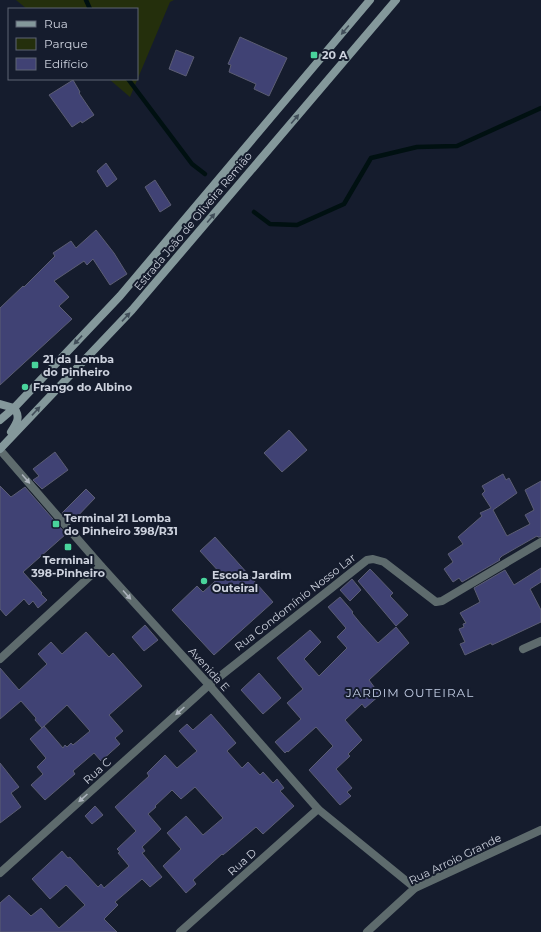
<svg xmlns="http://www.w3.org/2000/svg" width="541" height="932" font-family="Montserrat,sans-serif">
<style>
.green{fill:#242f0c}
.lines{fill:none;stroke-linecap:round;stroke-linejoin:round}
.stream{stroke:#001011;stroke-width:4.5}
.building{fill:#404274;stroke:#5b5d73}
.minor{stroke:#5e6b6d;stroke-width:8}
.tertiary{stroke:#5e6b6d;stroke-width:8}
.secondary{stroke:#84989b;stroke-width:8}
.oneway{fill:#414e59}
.oneway2{fill:#acb3bc}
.poi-dot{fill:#49d49c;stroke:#151c2d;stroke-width:1.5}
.labels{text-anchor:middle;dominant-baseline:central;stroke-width:4;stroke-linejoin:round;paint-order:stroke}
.poi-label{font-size:11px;font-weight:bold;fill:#cdd2de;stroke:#151c2d;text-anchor:start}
.street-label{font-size:11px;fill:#cdd2de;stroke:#151c2d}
.neighbourhood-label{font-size:12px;letter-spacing:1px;fill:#c2cde4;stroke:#151c2d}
</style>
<rect width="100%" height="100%" fill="#151c2d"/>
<polygon class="green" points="16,0 174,0 170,2 130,97 109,79 137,79 137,9 27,9"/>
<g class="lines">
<g class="stream">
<polyline points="86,0 90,9"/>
<polyline points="128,79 192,164 205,174"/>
<polyline points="254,212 270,224 297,225 344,204 371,158 417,147 457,146 541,108"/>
</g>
</g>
<g class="building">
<polygon points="240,37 287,58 269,96 254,89 256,84 229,72 231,65 228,64"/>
<polygon points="176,50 194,57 186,76 169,69"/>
<polygon points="73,80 80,92 79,93 94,115 82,123 81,121 72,127 49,95"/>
<polygon points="106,163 117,179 107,187 97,171"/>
<polygon points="155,180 171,205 160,212 145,187"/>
<polygon points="96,230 114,253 127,274 110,285 93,259 87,265 84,261 54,281 69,297 59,306 72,319 0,385 0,308 23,286 24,287 55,256 53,253 71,241 76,248"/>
<polygon points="289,430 307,450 282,472 264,453"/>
<polygon points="55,452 68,470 42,489 33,480 39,476 33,469"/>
<polygon points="503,474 506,480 509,478 517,493 493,510 507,536 530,524 525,515 534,510 525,490 541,481 541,537 538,537 537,536 502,556 499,559 500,560 462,582 459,578 453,582 444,569 453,562 448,554 463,544 458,537 482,516 480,513 491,508 482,494 485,491 482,486"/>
<polygon points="0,486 11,497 25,487 66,534 23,572 42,593 41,594 47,600 38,608 33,601 29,605 24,599 6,616 0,609"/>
<polygon points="86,489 95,498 71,523 62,513"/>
<polygon points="215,537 273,602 214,655 172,610 197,586 203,592 222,575 200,551"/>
<polygon points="541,568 541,582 530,589 541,610 541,622 492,645 491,643 465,655 460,644 465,642 459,629 464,627 463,624 466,623 460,613 480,602 474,588 505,570 514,585"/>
<polygon points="370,569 393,593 390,596 408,615 396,626 358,581"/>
<polygon points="352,579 361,590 350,601 340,590"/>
<polygon points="340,597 353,612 352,613 361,624 378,643 396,627 409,643 369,680 380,695 365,708 362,704 345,720 362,740 348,754 350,756 336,769 352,788 347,792 351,796 340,805 309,770 333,746 316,727 288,752 287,751 285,753 275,742 301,719 287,703 303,689 277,658 310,630 321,642 304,659 319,676 347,648 337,637 346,628 328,607"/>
<polygon points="145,625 158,640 144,651 132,637"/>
<polygon points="86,632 109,657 113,653 142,686 109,715 123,731 115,738 120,744 101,761 94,753 73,771 75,774 45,800 31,785 43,774 37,767 46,758 30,739 44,726 63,748 65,745 67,747 71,743 73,745 90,731 67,705 42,728 35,720 36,718 21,701 0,719 0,668 19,690 47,664 38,654 51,642 62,654"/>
<polygon points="259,673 281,698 263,714 241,690"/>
<polygon points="211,714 236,743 227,751 242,768 248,762 260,775 263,772 273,783 277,779 284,788 280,791 294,806 263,834 256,827 223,855 222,854 193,880 196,884 186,893 163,866 181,849 167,833 186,816 203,835 223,818 195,787 181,799 172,790 155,806 156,807 148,814 161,829 142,847 145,851 142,853 162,877 150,887 142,879 115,902 118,905 104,919 117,932 0,932 0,903 9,895 31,916 41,908 59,928 85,905 66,885 50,899 32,879 62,851 68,858 70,857 98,887 101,884 104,888 129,866 118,853 120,852 117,849 136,831 115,807 149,776 147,773 165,755 177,768 197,751 179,731 187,724 193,730"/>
<polygon points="0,763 19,787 11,793 21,807 0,823"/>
<polygon points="95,806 103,815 92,824 85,816"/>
</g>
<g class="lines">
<g class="minor">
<polyline points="523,649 541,641"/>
<polyline points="0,659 101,566"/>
<polyline points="415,888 318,809 209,685 367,560 373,559 384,562 436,602 442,601 541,542"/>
<polyline points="180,932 318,809"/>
<polyline points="367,932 415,888 541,830"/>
</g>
<polyline class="tertiary" points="0,450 101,566 209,685 0,873"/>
<g class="secondary">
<polyline points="0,404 14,408"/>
<polyline points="0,420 14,408 120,296 370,0"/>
<path d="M11,432C17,423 21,417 14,408"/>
<polyline points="0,449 132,310 396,0"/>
</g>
</g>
<defs><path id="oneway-solid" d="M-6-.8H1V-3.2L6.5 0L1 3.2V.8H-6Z"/></defs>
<g class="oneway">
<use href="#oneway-solid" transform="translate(345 30) rotate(130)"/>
<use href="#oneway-solid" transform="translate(295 119) rotate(-50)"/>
<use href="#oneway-solid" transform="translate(211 218) rotate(-50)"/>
<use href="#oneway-solid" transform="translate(126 317) rotate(-47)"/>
<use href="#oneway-solid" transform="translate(78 340) rotate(133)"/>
<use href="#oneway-solid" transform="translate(36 411) rotate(-47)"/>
</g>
<g class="oneway2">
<use href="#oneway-solid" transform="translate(26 479) rotate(49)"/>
<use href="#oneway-solid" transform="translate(127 595) rotate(48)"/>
<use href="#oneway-solid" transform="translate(180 711) rotate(138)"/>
<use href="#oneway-solid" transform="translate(83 798) rotate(138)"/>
</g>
<g class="poi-dot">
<rect x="310" y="51" width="8" height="8" rx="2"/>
<rect x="31" y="361" width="8" height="8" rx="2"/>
<circle cx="25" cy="387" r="4"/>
<rect x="52" y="520" width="8" height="8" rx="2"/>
<rect x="64" y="543" width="8" height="8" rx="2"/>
<circle cx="204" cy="581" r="4"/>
</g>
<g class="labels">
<g class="poi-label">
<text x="322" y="55">20 A</text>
<text x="43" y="359">21 da Lomba<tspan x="43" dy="13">do Pinheiro</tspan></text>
<text x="33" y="387">Frango do Albino</text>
<text x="64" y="518">Terminal 21 Lomba<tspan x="64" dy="13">do Pinheiro 398/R31</tspan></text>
<text x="68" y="560" text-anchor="middle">Terminal<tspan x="68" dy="13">398-Pinheiro</tspan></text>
<text x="212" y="575">Escola Jardim<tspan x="212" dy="13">Outeiral</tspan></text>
</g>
<g class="street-label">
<text transform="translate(193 221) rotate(-50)">Estrada João de Oliveira Remião</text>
<text transform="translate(295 602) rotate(-38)">Rua Condomínio Nosso Lar</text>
<text transform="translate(209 669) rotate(48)">Avenida E</text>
<text transform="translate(97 771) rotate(-42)">Rua C</text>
<text transform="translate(455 859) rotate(-26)">Rua Arroio Grande</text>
<text transform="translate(242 862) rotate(-42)">Rua D</text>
</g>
<g class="neighbourhood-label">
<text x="410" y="692">JARDIM OUTEIRAL</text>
</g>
</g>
<rect x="8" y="8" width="130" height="72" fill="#151c2d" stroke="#5f6574"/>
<rect x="16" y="21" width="20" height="6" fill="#84989b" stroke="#5f6574"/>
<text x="44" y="28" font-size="12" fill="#cdd2de">Rua</text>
<rect x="16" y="38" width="20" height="12" fill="#242f0c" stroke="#5f6574"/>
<text x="44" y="48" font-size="12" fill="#cdd2de">Parque</text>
<rect x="16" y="58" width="20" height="12" fill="#404274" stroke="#5f6574"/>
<text x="44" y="68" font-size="12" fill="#cdd2de">Edifício</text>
</svg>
